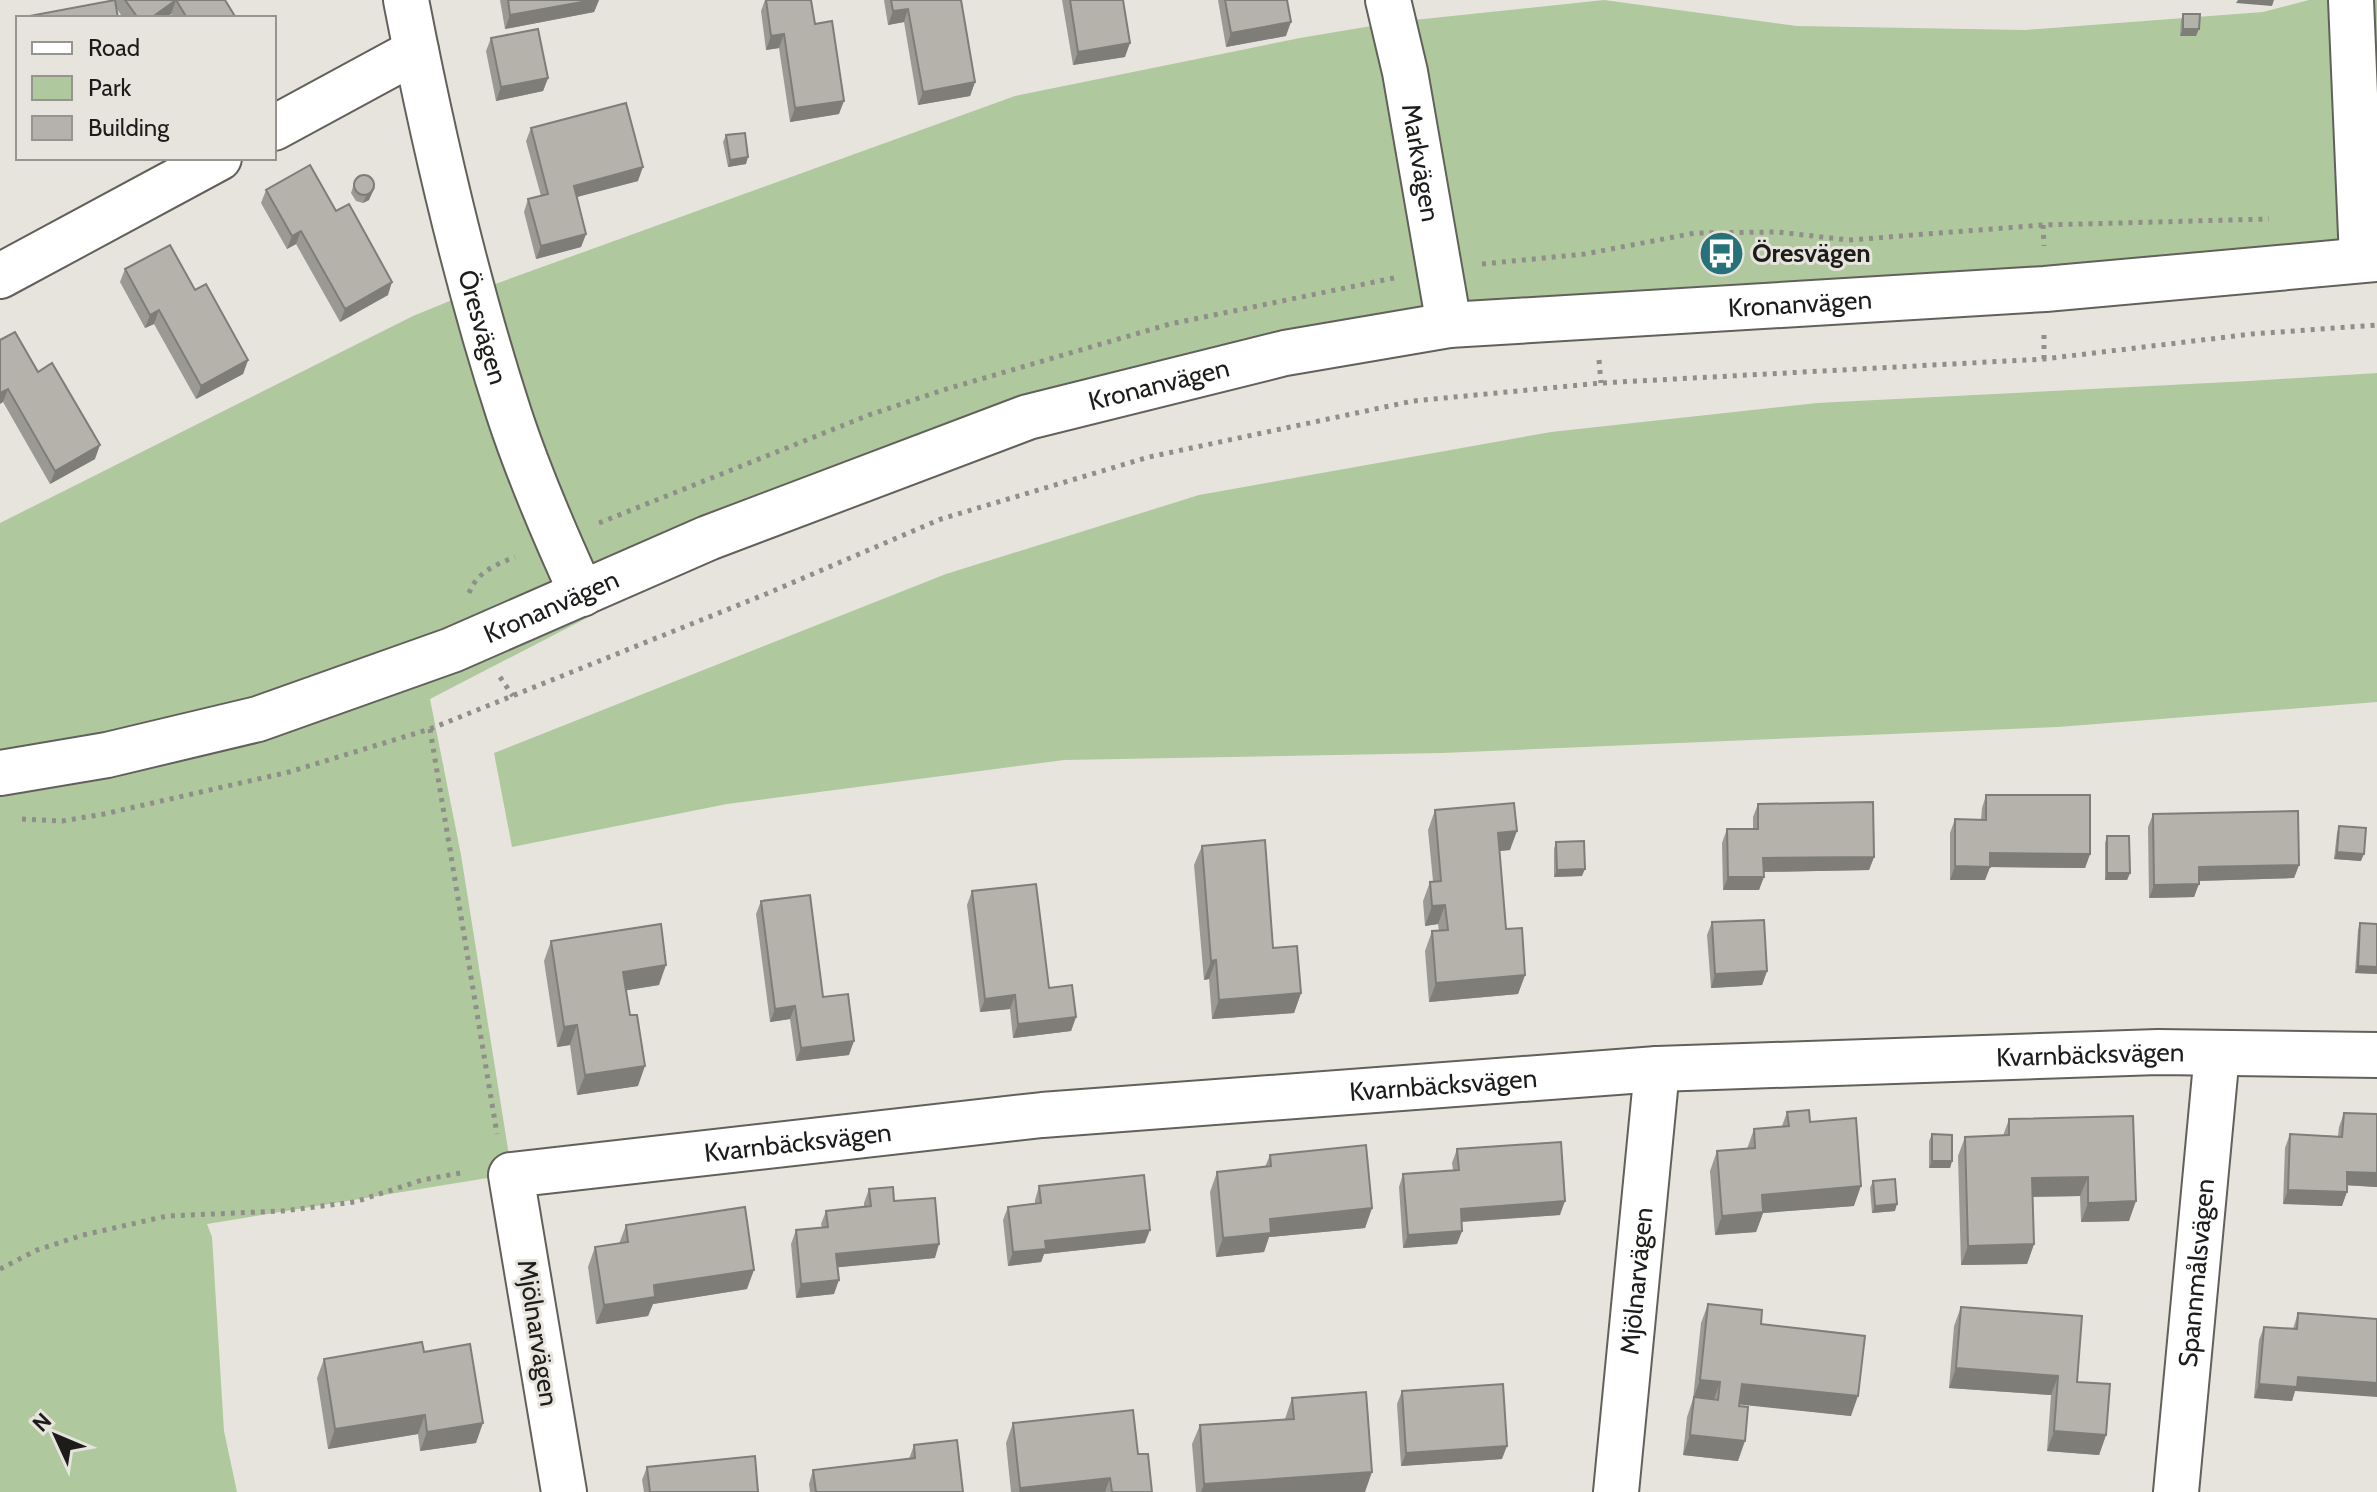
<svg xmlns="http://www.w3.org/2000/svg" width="2377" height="1492" font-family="Cabin,sans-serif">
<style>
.green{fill:#afc89e}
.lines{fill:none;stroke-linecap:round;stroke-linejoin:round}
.minor-casing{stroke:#62605a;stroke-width:48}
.path{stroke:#908e89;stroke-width:5;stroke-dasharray:4 6;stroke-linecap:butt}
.minor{stroke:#fff;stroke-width:44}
.wall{fill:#9b9993}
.shaded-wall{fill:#7e7d78}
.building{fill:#b4b2ab;stroke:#7e7d78;stroke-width:2}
.labels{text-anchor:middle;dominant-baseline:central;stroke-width:6;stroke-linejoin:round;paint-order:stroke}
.street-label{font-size:26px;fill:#1d1c1a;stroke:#e7e4dd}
.poi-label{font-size:26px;font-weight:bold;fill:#1d1c1a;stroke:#e7e4dd;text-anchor:start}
</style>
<rect width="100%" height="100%" fill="#e7e4dd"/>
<g class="green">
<polygon points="1604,0 1797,26 2025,30 2263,12 2309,0 2377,0 2377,237 1469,322 830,492 430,699 461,855 512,1174 207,1224 212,1237 224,1431 237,1492 0,1492 0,523 413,316 462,296 1015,96 1300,38 1395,22"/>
<polygon points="2377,373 2377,702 2058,727 1442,753 1064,760 727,804 512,847 494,753 946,574 1199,495 1551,432 1817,403 2249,381"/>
</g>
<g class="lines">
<defs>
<g id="minor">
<path id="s1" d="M406,0C433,139 465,279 509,414C529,475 555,535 582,594"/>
<path id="s2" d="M1388,0L1405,72L1449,325"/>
<polyline points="2351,0 2362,259"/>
<polyline points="274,128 416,51"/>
<polyline points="0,276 219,158"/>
<path id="s3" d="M0,773L107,755L258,719L452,650L708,538L1028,417L1285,353L1449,325L2045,289L2377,259"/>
<path id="s4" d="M564,1492L511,1175L1042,1115L1657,1069L2158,1052L2377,1055"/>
<path id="s5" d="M1616,1492L1657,1069"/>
<path id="s6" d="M2176,1492L2217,1053"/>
</g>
</defs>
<use href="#minor" class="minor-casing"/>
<g class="path">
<polyline points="2043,225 2044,246"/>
<polyline points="1482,264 1585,254 1695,233 1777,232 1849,240 2043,225 2269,219"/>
<polyline points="2044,359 2044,332"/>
<polyline points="1599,360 1601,383"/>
<polyline points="599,523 869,415 943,390 1170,324 1394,278"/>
<path d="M469,593C477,572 495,565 515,557"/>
<polyline points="500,677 513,696"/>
<polyline points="430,729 497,1134"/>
<polyline points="22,819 62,821 104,814 289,772 430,729 766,594 941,519 1149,457 1413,401 1601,383 2044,359 2252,334 2377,325"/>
<polyline points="0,1269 37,1250 83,1235 167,1216 282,1211 355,1202 422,1180 466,1172"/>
</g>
<use href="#minor" class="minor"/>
</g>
<g class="wall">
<polygon points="111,0 225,0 236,18 174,18 171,14 165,18 123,18"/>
<polygon points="500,0 599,0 594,12 505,29"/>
<polygon points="765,0 811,0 815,24 839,114 790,122 779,48 766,50 761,11"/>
<polygon points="884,0 939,0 975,82 970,96 918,105 904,22 888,25"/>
<polygon points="1062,0 1123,0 1125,57 1073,65"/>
<polygon points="1218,0 1287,0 1286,36 1226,47"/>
<polygon points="2183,14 2196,36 2180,36 2181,20"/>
<polygon points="491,38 548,78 543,91 496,101 486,51"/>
<polygon points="531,128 638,181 577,197 586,234 581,247 536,259 524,212 528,199 541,196 526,141"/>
<polygon points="726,135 746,164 728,167 723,142"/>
<polygon points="355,180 369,200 363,203 356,201 351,193"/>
<polygon points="266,190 336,211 388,295 340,322 296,244 287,249 261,203"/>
<polygon points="125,269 248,360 243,374 196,399 154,324 145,328 120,282"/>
<polygon points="15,332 38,372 95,459 50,484 3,402"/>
<polygon points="1986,795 2090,854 2085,868 1990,867 1985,880 1950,880 1950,833 1955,819 1981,820 1982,808"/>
<polygon points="1758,804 1874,857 1869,870 1764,872 1759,890 1723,890 1722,843 1727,829 1753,829 1753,817"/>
<polygon points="1435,810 1510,850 1499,851 1506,929 1525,975 1518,994 1429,1002 1425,951 1432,931 1439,931 1438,924 1425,926 1423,901 1430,882 1433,881 1428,830"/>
<polygon points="2153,814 2299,865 2294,878 2199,881 2194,897 2149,898 2148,827"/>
<polygon points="2339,826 2361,861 2334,859 2337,833"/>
<polygon points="2107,836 2130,873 2127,880 2105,880 2105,843"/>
<polygon points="1556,842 1582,876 1554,877 1554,849"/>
<polygon points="1202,846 1273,948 1301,993 1294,1013 1212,1019 1209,979 1204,980 1194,865"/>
<polygon points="972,891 1049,988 1076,1017 1071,1031 1013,1038 1010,1009 980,1012 967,905"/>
<polygon points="761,901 823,997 849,1055 796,1061 790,1019 770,1022 756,914"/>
<polygon points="1712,922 1767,971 1762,985 1711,988 1707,935"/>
<polygon points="2360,923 2377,924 2377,974 2355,973 2358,930"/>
<polygon points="551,941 659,985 626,990 638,1086 577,1095 570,1045 557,1047 544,961"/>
<polygon points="1787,1112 1810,1122 1854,1206 1763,1213 1756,1232 1715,1235 1710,1171 1717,1151 1747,1149 1754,1129 1782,1126"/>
<polygon points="2344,1113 2377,1114 2377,1187 2347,1185 2342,1206 2283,1204 2285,1148 2290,1134 2338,1136 2339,1127"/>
<polygon points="2133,1116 2129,1221 2081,1222 2080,1196 2032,1197 2034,1244 2027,1264 1961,1265 1958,1156 1965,1137 2003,1136 2009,1119"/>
<polygon points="1932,1134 1952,1161 1950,1168 1929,1168 1929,1141"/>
<polygon points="1457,1149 1560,1215 1462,1222 1462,1231 1457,1244 1403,1248 1399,1187 1403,1174 1453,1170 1452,1163"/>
<polygon points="1270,1155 1372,1208 1365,1228 1269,1237 1264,1252 1216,1257 1210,1192 1217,1172 1265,1167"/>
<polygon points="1873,1181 1895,1211 1872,1213 1870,1188"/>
<polygon points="1039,1186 1145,1243 1044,1254 1041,1262 1008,1266 1003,1220 1008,1207 1035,1204 1035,1200"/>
<polygon points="869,1189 894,1201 935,1258 838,1267 834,1294 796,1298 791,1244 796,1230 822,1228 821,1224 826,1211 864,1207 864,1203"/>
<polygon points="626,1225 747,1289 653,1304 648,1316 596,1324 588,1267 595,1247 619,1244"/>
<polygon points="1708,1304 1761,1324 1851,1416 1740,1404 1738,1461 1683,1455 1687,1417 1693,1399 1701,1323"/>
<polygon points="1961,1307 2077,1382 2106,1435 2099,1455 2047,1451 2051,1395 1949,1388 1954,1326"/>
<polygon points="2298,1313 2295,1391 2292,1401 2254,1398 2259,1340 2264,1327 2293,1329"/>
<polygon points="424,1352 476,1443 420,1451 418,1434 328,1449 317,1378 324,1359"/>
<polygon points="1402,1391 1502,1459 1401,1466 1397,1404"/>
<polygon points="1292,1398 1365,1492 1196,1492 1192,1444 1200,1425 1285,1419"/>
<polygon points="1013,1423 1138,1454 1152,1492 1011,1492 1006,1443"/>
<polygon points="914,1445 963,1492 810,1492 809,1484 813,1470 909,1459"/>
<polygon points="647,1467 758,1492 644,1492 642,1480"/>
</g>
<g class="shaded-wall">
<polygon points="176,0 171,14 165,18 151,18"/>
<polygon points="593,0 599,0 594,12 505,29 510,15"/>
<polygon points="2238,0 2274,0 2272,6 2236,3"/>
<polygon points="908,9 904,22 888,25 893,11"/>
<polygon points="1291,22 1286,36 1226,47 1231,33"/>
<polygon points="2183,29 2199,29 2196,36 2180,36"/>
<polygon points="784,34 779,48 766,50 771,36"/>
<polygon points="1130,43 1125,57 1073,65 1078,52"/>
<polygon points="548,78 543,91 496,101 501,87"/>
<polygon points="975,82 970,96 918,105 923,92"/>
<polygon points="844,101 839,114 790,122 795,108"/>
<polygon points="748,157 746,164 728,167 730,160"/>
<polygon points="643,167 638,181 569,199 574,186"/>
<polygon points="375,187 369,200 363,203 366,196"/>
<polygon points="301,231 296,244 287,249 292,236"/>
<polygon points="586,234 581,247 536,259 541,246"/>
<polygon points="392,282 388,295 340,322 345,309"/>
<polygon points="159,310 154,324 145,328 150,315"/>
<polygon points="248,360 243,374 196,399 201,386"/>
<polygon points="8,389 3,402 0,404 0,393"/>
<polygon points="100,445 95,459 50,484 55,471"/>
<polygon points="1517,831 1510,850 1490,852 1498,833"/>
<polygon points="2337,852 2364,854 2361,861 2334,859"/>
<polygon points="1990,853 2090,854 2085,868 1990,867 1985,880 1950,880 1955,866"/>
<polygon points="1874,857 1869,870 1758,872 1763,858"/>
<polygon points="2299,865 2294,878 2194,881 2199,867"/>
<polygon points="1585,869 1582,876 1554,877 1557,870"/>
<polygon points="2107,873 2130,873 2127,880 2105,880"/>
<polygon points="1728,877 1764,877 1759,890 1723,890"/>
<polygon points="2199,884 2194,897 2149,898 2154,885"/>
<polygon points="1445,905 1438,924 1425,926 1432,906"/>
<polygon points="1216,960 1209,979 1204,980 1211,961"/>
<polygon points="666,965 659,985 616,992 623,972"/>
<polygon points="2358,966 2377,967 2377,974 2355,973"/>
<polygon points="1767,971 1762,985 1711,988 1715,974"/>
<polygon points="1525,975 1518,994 1429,1002 1436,983"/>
<polygon points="1301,993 1294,1013 1212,1019 1219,1000"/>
<polygon points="1015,995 1010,1009 980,1012 985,999"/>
<polygon points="795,1006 790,1019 770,1022 775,1009"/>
<polygon points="1076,1017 1071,1031 1013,1038 1018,1024"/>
<polygon points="577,1025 570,1045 557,1047 564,1027"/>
<polygon points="854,1041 849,1055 796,1061 801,1048"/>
<polygon points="645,1066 638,1086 577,1095 585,1075"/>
<polygon points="1932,1161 1952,1161 1950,1168 1929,1168"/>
<polygon points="2347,1172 2377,1173 2377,1187 2342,1185"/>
<polygon points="2088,1177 2080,1196 2025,1197 2032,1178"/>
<polygon points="1861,1186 1854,1206 1763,1213 1756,1232 1715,1235 1722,1216 1762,1195"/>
<polygon points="2288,1190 2347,1192 2342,1206 2283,1204"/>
<polygon points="1565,1201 1560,1215 1456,1222 1461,1209"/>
<polygon points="2136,1201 2129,1221 2081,1222 2088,1203"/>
<polygon points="1897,1204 1895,1211 1872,1213 1875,1206"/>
<polygon points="1372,1208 1365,1228 1269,1237 1264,1252 1216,1257 1223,1238 1270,1219"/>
<polygon points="1150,1230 1145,1243 1044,1254 1041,1262 1008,1266 1013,1252 1045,1241"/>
<polygon points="1462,1231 1457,1244 1403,1248 1408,1235"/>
<polygon points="939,1244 935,1258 831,1268 836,1254"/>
<polygon points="2034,1244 2027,1264 1961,1265 1968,1246"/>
<polygon points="754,1270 747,1289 653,1304 648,1316 596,1324 604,1305 654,1285"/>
<polygon points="839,1280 834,1294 796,1298 801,1284"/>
<polygon points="1956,1368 2058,1376 2051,1395 1949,1388"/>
<polygon points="2298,1377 2377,1383 2377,1397 2295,1391 2292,1401 2254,1398 2259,1384"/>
<polygon points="1700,1380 1720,1382 1713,1402 1693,1399"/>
<polygon points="1742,1384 1858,1396 1851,1416 1735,1404"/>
<polygon points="425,1415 418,1434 328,1449 335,1429"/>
<polygon points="483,1423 476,1443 420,1451 427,1432"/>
<polygon points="2054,1431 2106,1435 2099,1455 2047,1451"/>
<polygon points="1690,1435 1745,1441 1738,1461 1683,1455"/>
<polygon points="1507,1446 1502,1459 1401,1466 1406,1453"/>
<polygon points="1372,1472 1365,1492 1201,1492 1204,1484"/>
<polygon points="1110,1478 1105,1492 1019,1492 1020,1488"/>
</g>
<g class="building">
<polygon points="115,0 118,18 24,18 24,17"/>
<polygon points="125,0 225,0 236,18 187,18 176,0 151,18 138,18"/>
<polygon points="508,0 593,0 510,15"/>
<polygon points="766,0 811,0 815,24 832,21 844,101 795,108 784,34 771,36"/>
<polygon points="891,0 961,0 975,82 923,92 908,9 893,11"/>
<polygon points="1070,0 1123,0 1130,43 1078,52"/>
<polygon points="1225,0 1287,0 1291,22 1231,33"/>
<polygon points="2183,14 2200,14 2199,29 2183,29"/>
<polygon points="538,29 548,78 501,87 491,38"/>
<polygon points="626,103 643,167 574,186 586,234 541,246 528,199 548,194 531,128"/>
<polygon points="745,133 748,157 730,160 726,135"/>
<polygon points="310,165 336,211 349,204 392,282 345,309 301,231 292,236 266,190"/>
<circle cx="364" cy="185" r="10"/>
<polygon points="170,245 195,290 206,284 248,360 201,386 159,310 150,315 125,269"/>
<polygon points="15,332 38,372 52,363 100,445 55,471 8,389 0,393 0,340"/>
<polygon points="1986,795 2090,795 2090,854 1990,853 1990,867 1955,866 1955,819 1986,820"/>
<polygon points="1873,802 1874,857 1763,858 1764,877 1728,877 1727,829 1758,829 1758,804"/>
<polygon points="1514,803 1517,831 1498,833 1506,929 1522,928 1525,975 1436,983 1432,931 1448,930 1445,905 1432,906 1430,882 1441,881 1435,810"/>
<polygon points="2298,811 2299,865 2199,867 2199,884 2154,885 2153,814"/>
<polygon points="2339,826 2366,828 2364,854 2337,852"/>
<polygon points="2107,836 2129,836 2130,873 2107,873"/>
<polygon points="1265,840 1273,948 1297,946 1301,993 1219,1000 1216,960 1211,961 1202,846"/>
<polygon points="1584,841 1585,869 1557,870 1556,842"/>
<polygon points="1036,884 1049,988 1072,985 1076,1017 1018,1024 1015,995 985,999 972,891"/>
<polygon points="810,895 823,997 848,994 854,1041 801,1048 795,1006 775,1009 761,901"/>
<polygon points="1764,920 1767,971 1715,974 1712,922"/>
<polygon points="2360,923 2377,924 2377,967 2358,966"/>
<polygon points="661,924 666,965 623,972 630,1015 637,1015 645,1066 585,1075 577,1025 564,1027 551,941"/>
<polygon points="1809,1110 1810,1122 1856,1118 1861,1186 1762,1195 1763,1212 1722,1216 1717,1151 1755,1148 1754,1129 1789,1126 1787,1112"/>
<polygon points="2344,1113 2377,1114 2377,1173 2347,1172 2347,1192 2288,1190 2290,1134 2342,1137"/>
<polygon points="2133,1116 2136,1201 2088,1203 2088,1177 2032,1178 2034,1244 1968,1246 1965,1137 2009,1135 2009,1119"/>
<polygon points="1932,1134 1952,1135 1952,1161 1932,1161"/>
<polygon points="1561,1142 1565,1201 1461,1209 1462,1231 1408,1235 1403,1174 1459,1170 1457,1149"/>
<polygon points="1366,1145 1372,1208 1270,1219 1271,1233 1223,1238 1217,1172 1271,1166 1270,1155"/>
<polygon points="1144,1175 1150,1230 1045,1241 1046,1249 1013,1252 1008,1207 1041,1203 1039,1186"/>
<polygon points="1895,1179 1897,1204 1875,1206 1873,1181"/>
<polygon points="893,1187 894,1201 935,1198 939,1244 836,1254 839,1280 801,1284 796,1230 828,1227 826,1211 871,1206 869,1189"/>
<polygon points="745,1207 754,1270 654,1285 655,1297 604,1305 595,1247 628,1242 626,1225"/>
<polygon points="1708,1304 1762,1310 1761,1324 1865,1336 1858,1396 1742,1384 1739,1406 1748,1407 1745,1441 1690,1435 1694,1397 1718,1400 1720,1382 1700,1380"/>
<polygon points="1961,1307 2082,1316 2077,1382 2110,1384 2106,1435 2054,1431 2058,1376 1956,1368"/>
<polygon points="2298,1313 2377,1319 2377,1383 2298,1377 2297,1387 2259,1384 2264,1327 2297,1329"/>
<polygon points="422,1342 424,1352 470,1344 483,1423 427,1432 425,1415 335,1429 324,1359"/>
<polygon points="1503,1384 1507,1446 1406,1453 1402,1391"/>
<polygon points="1366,1392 1372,1472 1204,1484 1200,1425 1294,1419 1292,1398"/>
<polygon points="1133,1410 1138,1454 1148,1454 1152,1492 1112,1492 1110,1478 1020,1488 1013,1423"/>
<polygon points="957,1440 963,1492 816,1492 813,1470 915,1458 914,1445"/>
<polygon points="755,1456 758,1492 650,1492 647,1467"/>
</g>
<defs>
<symbol id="bus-disc" viewBox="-11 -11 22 22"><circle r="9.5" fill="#277179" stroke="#e7e4dd"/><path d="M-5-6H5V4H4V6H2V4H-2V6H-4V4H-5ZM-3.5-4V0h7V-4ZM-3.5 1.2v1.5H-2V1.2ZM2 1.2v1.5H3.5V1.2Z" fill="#fff"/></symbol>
</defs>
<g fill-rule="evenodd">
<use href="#bus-disc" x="1696" y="228" width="51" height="51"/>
</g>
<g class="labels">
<g class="street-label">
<text stroke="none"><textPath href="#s2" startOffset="166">Markvägen</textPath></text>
<text stroke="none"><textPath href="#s3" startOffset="1874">Kronanvägen</textPath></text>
<text stroke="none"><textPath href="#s1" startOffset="336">Öresvägen</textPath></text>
<text stroke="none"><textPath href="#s3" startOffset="1226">Kronanvägen</textPath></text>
<text stroke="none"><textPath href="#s3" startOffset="578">Kronanvägen</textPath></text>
<text stroke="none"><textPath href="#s4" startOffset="1906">Kvarnbäcksvägen</textPath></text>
<text stroke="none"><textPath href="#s4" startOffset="1258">Kvarnbäcksvägen</textPath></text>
<text stroke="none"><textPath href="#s4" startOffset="610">Kvarnbäcksvägen</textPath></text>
<text stroke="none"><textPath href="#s6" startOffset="220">Spannmålsvägen</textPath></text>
<text stroke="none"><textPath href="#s5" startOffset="212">Mjölnarvägen</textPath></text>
<text transform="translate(538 1333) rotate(81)">Mjölnarvägen</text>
</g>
<g class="poi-label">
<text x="1752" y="253">Öresvägen</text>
</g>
</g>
<rect x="16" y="16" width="260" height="144" fill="#e7e4dd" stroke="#96948f" stroke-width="2"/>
<rect x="32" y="42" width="40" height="12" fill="#ffffff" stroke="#96948f" stroke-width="2"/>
<text x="88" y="56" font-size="24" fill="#1d1c1a">Road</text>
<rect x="32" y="76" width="40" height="24" fill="#afc89e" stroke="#96948f" stroke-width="2"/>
<text x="88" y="96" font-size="24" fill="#1d1c1a">Park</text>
<rect x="32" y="116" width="40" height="24" fill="#b4b2ab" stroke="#96948f" stroke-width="2"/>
<text x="88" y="136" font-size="24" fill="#1d1c1a">Building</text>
<g transform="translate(56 1436) rotate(314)" stroke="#e7e4dd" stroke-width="6" paint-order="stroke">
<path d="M0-6L14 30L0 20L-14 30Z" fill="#1d1c1a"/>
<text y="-12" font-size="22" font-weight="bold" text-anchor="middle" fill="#1d1c1a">N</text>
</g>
</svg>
